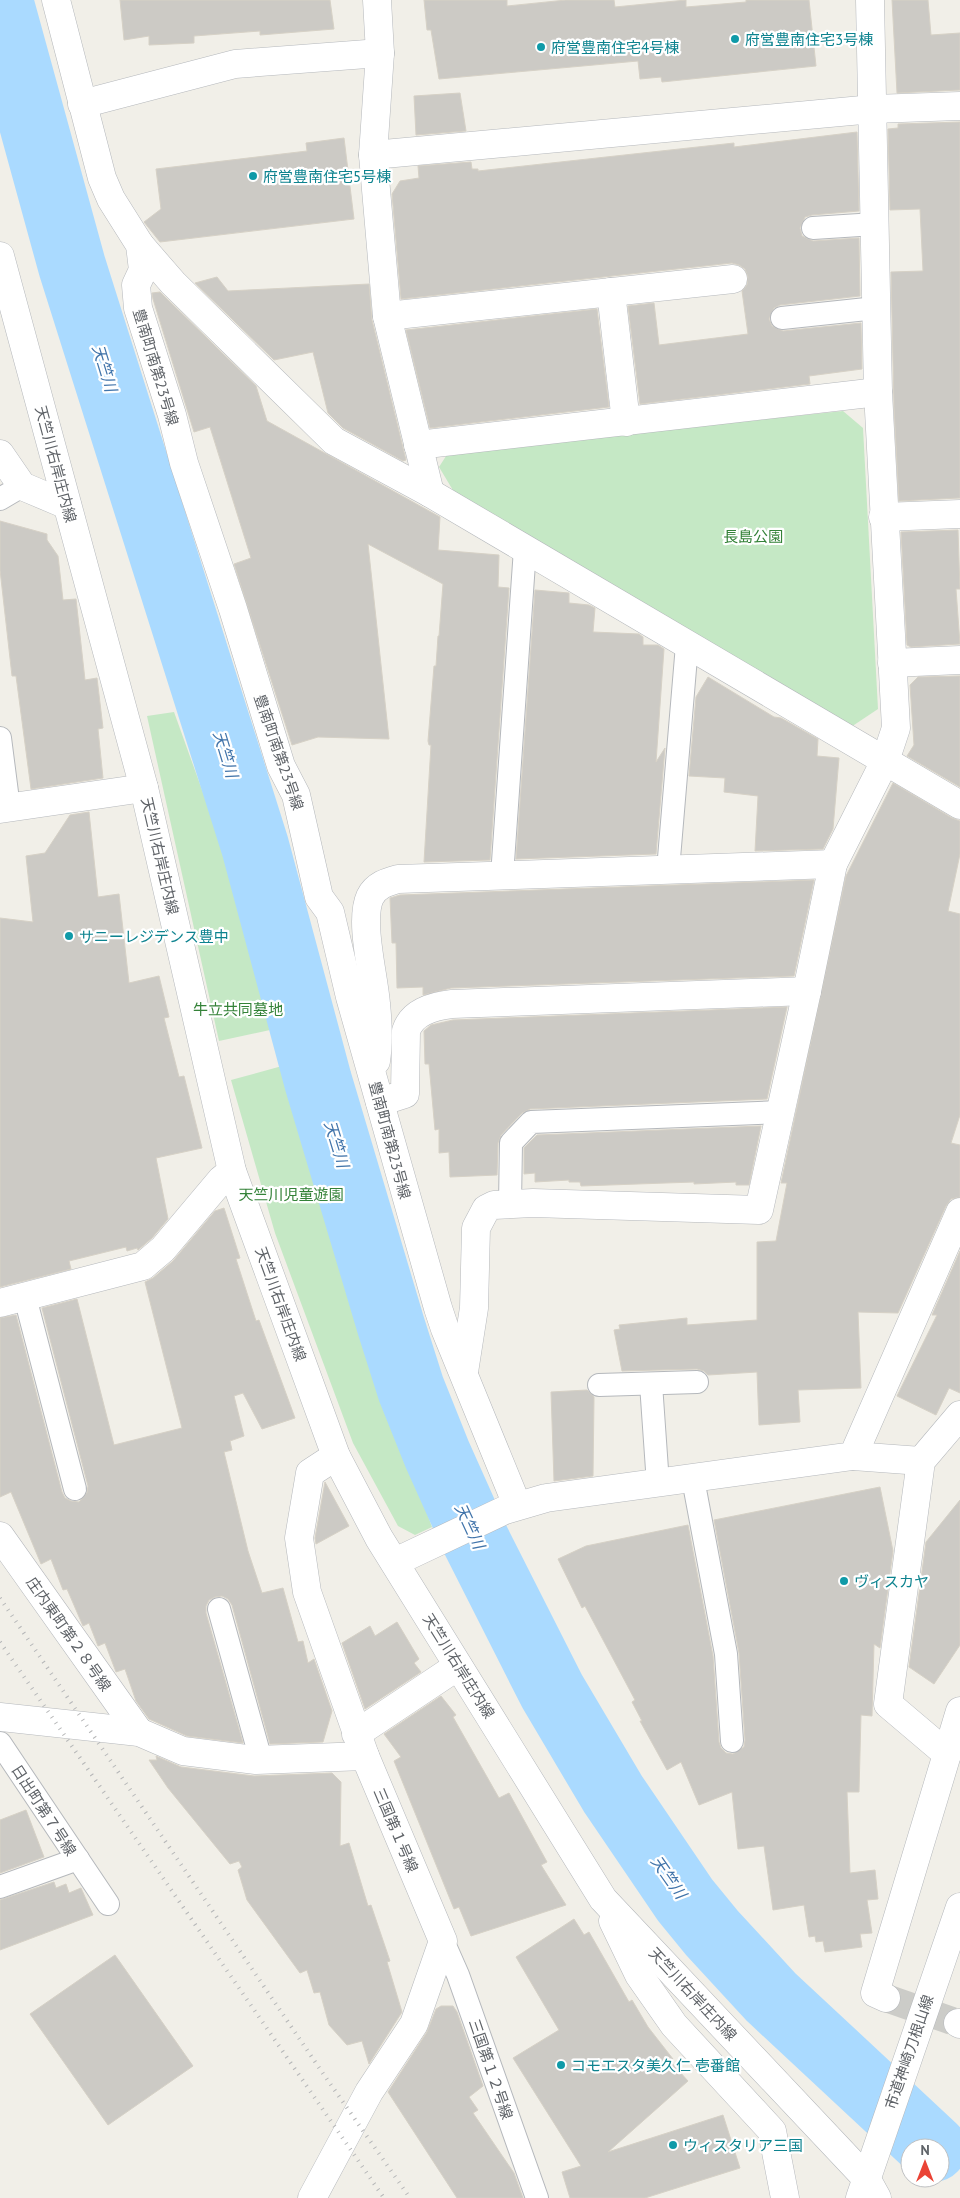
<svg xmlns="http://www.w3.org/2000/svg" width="960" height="2198" font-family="'PT Sans','Noto Sans JP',sans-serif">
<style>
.green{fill:#c5e8c5}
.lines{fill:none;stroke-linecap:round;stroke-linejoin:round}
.river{stroke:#aadaff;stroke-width:68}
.building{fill:#cccac5;stroke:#d6d1c6}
.minor-tunnel{stroke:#ccccc8;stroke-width:28;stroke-dasharray:28 14;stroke-linecap:butt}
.service-casing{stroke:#b5b8bc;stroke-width:24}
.minor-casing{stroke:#b5b8bc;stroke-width:29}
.tertiary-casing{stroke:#b5b8bc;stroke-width:29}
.service{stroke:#fff;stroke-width:22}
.minor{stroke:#fff;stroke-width:28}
.tertiary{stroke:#fff;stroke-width:28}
.rail{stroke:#b6b7b8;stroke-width:4;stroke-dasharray:1 6;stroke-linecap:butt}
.culture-dot{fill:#0f9aa8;stroke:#fff;stroke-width:2}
.labels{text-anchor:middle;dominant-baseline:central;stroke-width:4.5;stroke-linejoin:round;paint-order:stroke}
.culture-label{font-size:15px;fill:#0d838f;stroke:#fff;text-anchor:start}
.street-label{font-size:15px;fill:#5f6368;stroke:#fff}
.park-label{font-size:15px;fill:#348238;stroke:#fff}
.water-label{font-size:16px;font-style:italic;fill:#4174aa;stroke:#fff}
</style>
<rect width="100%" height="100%" fill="#f1efe8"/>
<g class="green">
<polygon points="843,411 863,428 878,709 851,727 457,497 439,467 448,453"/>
<polygon points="174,712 224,851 270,1030 219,1041 147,716"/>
<polygon points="282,1066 348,1295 432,1527 415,1535 398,1526 353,1443 275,1233 231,1080"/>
</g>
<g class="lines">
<polyline class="river" points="0,4 72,266 255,846 318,1081 391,1326 411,1389 437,1454 475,1539 552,1691 613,1794 685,1900 712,1933 771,1997 933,2148"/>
</g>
<g class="building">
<polygon points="120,0 330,0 334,29 260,35 260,31 194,36 194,43 149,45 149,36 124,40"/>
<polygon points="424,0 507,0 507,6 566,0 614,0 615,7 686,0 686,7 746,2 746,0 809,0 816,66 662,82 661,77 640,79 638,61 439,79 431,30 427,30"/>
<polygon points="892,0 928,0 931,35 960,33 960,90 897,93"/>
<polygon points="460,93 466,131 416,135 414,96"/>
<polygon points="960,122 960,498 899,501 894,407 891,272 923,271 920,209 890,210 888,129 898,128 898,124"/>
<polygon points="857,132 859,211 812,215 805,217 800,228 802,236 813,241 859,238 860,296 780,305 774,308 769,319 772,326 783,331 861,323 862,369 809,376 810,384 640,404 628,306 654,303 659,345 748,334 742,291 747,285 748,277 745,269 739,265 732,263 401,299 392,194 400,181 419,178 418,166 471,162 472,169 478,169 478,171 734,143 734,147"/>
<polygon points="344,138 354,219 160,242 144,222 161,209 156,169 307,151 306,143"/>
<polygon points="217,277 228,291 369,284 372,320 406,460 403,461 343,428 328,413 313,352 274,360 195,283"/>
<polygon points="160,292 256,386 267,421 440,517 438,550 499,555 498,587 509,588 490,860 424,862 431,745 429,745 428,741 434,666 436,666 438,636 439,636 443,584 368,544 389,739 318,737 292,745 234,564 251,558 210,427 194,432 153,299 152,293"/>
<polygon points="597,309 609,407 430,428 406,330"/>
<polygon points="0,521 47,534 47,540 58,556 63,600 76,599 85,680 97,678 103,728 98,729 103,778 31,789 16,676 12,676 0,570"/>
<polygon points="958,530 960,589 956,589 960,644 911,647 907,645 901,532"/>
<polygon points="535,590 569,593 569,603 589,605 595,608 593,632 639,634 643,637 643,645 658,645 664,649 656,762 665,748 656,854 516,859"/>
<polygon points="960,676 960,787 907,756 914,745 910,685 918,677"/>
<polygon points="708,677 774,717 781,718 818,739 817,756 839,758 833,829 823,849 755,851 758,796 724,792 725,778 689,776 696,697"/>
<polygon points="893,783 952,818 960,821 960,854 948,911 960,914 960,1115 951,1143 960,1145 960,1197 951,1199 946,1206 898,1313 858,1312 861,1388 798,1390 800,1422 759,1425 757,1372 708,1375 704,1371 697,1369 622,1371 614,1330 620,1329 619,1325 687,1318 687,1325 757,1320 757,1242 776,1241 787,1183 781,1183 846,876"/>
<polygon points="89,812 98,897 119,894 129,983 159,976 169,1017 164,1018 179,1077 184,1076 202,1148 156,1158 168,1219 152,1238 138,1250 137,1248 127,1251 126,1247 69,1261 71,1269 0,1287 0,918 33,922 26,856 45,853 70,815"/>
<polygon points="814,880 794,976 451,988 423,995 423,987 397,988 396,943 392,943 390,898 400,895"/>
<polygon points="787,1007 767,1099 530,1109 522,1113 501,1135 498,1143 497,1175 450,1177 449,1152 439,1153 439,1129 435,1130 429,1064 425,1064 424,1031 431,1025 453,1020"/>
<polygon points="761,1126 749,1185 736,1185 736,1182 694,1184 694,1182 581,1186 580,1182 569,1182 569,1180 535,1182 535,1173 524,1174 524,1148 537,1135"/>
<polygon points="224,1208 240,1258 236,1259 256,1321 259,1320 295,1418 262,1429 243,1393 234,1396 244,1436 230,1441 232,1450 224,1452 248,1551 262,1593 283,1588 298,1642 303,1641 308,1663 314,1659 332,1711 323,1742 270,1744 232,1605 228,1599 222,1596 215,1597 209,1600 206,1606 206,1613 243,1743 187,1736 149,1719 136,1701 125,1669 116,1672 105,1643 98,1646 89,1623 83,1626 67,1589 63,1590 51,1559 41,1564 11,1492 0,1497 0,1318 16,1315 62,1492 65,1498 71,1501 79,1502 87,1493 88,1486 42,1308 77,1299 114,1445 182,1428 145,1282 153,1278 173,1261 215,1211"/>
<polygon points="960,1251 960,1393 949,1388 936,1415 897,1396 937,1315 932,1315"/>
<polygon points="587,1390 594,1397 593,1476 554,1481 551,1392"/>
<polygon points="325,1482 349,1526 316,1544 315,1538"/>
<polygon points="880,1487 893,1551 880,1648 874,1644 872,1716 861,1715 859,1792 847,1792 850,1873 875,1870 878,1899 867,1900 872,1933 860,1934 862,1947 825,1952 823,1941 816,1942 815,1936 809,1937 804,1905 773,1910 764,1846 738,1849 732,1792 699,1805 681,1762 667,1770 640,1721 642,1721 632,1702 635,1700 585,1606 582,1608 558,1559 586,1546 688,1525 713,1656 719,1742 721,1748 726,1753 733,1754 744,1747 745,1740 739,1653 714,1520"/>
<polygon points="960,1500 960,1645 934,1684 909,1667 926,1542"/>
<polygon points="397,1622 419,1659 414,1663 421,1672 365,1709 342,1643 370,1626 375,1636"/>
<polygon points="441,1696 456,1715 453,1717 499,1798 509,1793 547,1862 541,1865 566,1905 471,1936 459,1907 454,1909 394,1761 401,1757 384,1734"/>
<polygon points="156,1756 181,1767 254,1776 332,1773 341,1782 340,1846 349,1843 368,1906 371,1905 390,1961 387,1962 402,2012 369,2064 362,2041 347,2045 329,2025 320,1992 314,1993 307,1970 300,1973 247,1900 238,1870 242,1867 239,1861 230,1864 168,1788 149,1760 157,1760"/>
<polygon points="26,1810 44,1857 0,1873 0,1820"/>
<polygon points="54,1882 56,1888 66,1884 69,1893 81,1888 93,1915 0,1950 0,1900"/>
<polygon points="574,1919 584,1935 589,1932 629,2002 632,2000 648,2027 673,2059 670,2061 688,2081 608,2152 723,2115 740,2168 645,2198 570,2198 562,2172 581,2166 513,2058 559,2030 516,1957"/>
<polygon points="115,1955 193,2066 108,2125 30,2014"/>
<polygon points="441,2006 453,2006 457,2012 483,2086 469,2097 478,2110 473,2113 514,2173 523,2198 457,2198 388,2092 427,2032 436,2009"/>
</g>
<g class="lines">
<polyline class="minor-tunnel" points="886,1998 958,2023"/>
<defs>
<g id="service">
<polyline points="813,228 875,224"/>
<polyline points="782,318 876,308"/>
<polyline points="0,499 22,486"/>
<polyline points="0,738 9,808"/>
<polyline points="668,870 687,645"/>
<polyline points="502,876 525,549"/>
<polyline points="510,1203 511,1143 531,1122 780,1112"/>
<polyline points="25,1297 75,1489"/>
<polyline points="651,1384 658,1484"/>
<polyline points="599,1385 697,1382"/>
<polyline points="693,1479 726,1654 732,1741"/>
<polyline points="219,1609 261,1760"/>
<polyline points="0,1743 108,1904"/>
<polyline points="0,1887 78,1859"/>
<polyline points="443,1941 458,1975 537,2198"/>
</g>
<g id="minor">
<polyline points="56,0 102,178 111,199 140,245 143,270 136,285 138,308 172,415 184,463 233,609 281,766 296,795 319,897 330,912 350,997 438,1308 445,1329 517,1505"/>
<polyline points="377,0 380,53 373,155 387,316 430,493"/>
<polyline points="82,104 235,64 380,53"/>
<polyline points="373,155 873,109 960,106"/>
<polyline points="140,245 173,283 334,441 430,493 960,805"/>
<polyline points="0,256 144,788 232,1171 336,1456 379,1538 603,1899 866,2178 877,2198"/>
<polyline points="611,292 626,422"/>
<polyline points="387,316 733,279"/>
<polyline points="418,445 878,392"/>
<polyline points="0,454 22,486 67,505"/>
<polyline points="883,517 960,514"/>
<polyline points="892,663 960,660"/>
<polyline points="0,809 144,788"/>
<path d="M376,1061C379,1042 378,1023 376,1004C374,976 359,921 370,897C376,885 387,882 398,879L833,864"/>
<path d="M380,1102L405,1094L406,1031C412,1012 434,1006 452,1004L807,991"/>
<polyline points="0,1303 143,1266 163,1249 221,1180 232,1171"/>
<polyline points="464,1372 474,1308 476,1228 486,1209 494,1205 533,1203 759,1210 807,991 833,864 885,761 896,728 878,392 870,0"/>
<polyline points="853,1456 921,1461"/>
<polyline points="0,1536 139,1732"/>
<polyline points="395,1562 505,1510 546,1498 853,1456 960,1212"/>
<polyline points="0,1717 139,1732 183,1751 256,1760 365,1756"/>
<polyline points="356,1734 458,1666"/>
<polyline points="947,1754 888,1704 921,1461 960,1415"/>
<polyline points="613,1921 639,1975 674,2025 772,2131 785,2198"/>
<polyline points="886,1998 875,1993 960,1711"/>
<polyline points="958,2023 960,2024"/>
<polyline points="312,2198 369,2092 414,2024 443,1941 365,1756 307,1592 299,1538 310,1473 336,1456"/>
</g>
<polyline id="tertiary" points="860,2198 960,1907"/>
</defs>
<use href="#service" class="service-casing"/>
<use href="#minor" class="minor-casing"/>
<use href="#tertiary" class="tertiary-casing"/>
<use href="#service" class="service"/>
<use href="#minor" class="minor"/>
<use href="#tertiary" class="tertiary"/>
<g class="rail">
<polyline points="0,1598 322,2072 410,2198"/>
<polyline points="0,1642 384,2198"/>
</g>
</g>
<g class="culture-dot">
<circle cx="735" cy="39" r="5"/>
<circle cx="541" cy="47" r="5"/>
<circle cx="253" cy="176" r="5"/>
<circle cx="69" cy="936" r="5"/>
<circle cx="844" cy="1581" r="5"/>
<circle cx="561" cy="2065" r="5"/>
<circle cx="673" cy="2145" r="5"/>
</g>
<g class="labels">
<g class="culture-label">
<text x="745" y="39">府営豊南住宅3号棟</text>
<text x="551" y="47">府営豊南住宅4号棟</text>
<text x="263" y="176">府営豊南住宅5号棟</text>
<text x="79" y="936">サニーレジデンス豊中</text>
<text x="854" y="1581">ヴィスカヤ</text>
<text x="571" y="2065">コモエスタ美久仁 壱番館</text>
<text x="683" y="2145">ウィスタリア三国</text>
</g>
<g class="street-label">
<text transform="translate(156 367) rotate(73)">豊南町南第23号線</text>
<text transform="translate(56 464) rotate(75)">天竺川右岸庄内線</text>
<text transform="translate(279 752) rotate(71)">豊南町南第23号線</text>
<text transform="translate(160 856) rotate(77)">天竺川右岸庄内線</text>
<text transform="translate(390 1140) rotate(75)">豊南町南第23号線</text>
<text transform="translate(281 1304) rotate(70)">天竺川右岸庄内線</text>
<text transform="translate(69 1634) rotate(55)">庄内東町第２８号線</text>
<text transform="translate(459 1666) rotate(58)">天竺川右岸庄内線</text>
<text transform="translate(44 1810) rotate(57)">日出町第７号線</text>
<text transform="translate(396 1830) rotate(67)">三国第１号線</text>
<text transform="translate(693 1994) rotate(47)">天竺川右岸庄内線</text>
<text transform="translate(909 2052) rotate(-71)">市道神崎刀根山線</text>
<text transform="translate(491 2069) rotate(71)">三国第１２号線</text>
</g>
<g class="park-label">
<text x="753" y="536">長島公園</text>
<text x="238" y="1009">牛立共同墓地</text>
<text x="291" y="1194">天竺川児童遊園</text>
</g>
<g class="water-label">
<text transform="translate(105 368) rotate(73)">天竺川</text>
<text transform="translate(226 754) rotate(73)">天竺川</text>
<text transform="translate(337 1144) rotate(73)">天竺川</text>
<text transform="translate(470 1526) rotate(65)">天竺川</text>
<text transform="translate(669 1877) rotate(55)">天竺川</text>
</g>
</g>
<g transform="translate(925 2163)"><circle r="24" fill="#ffffff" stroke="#bfc1c3"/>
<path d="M0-4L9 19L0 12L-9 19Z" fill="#ea4335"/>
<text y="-8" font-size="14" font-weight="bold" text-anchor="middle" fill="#5f6368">N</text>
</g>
</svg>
